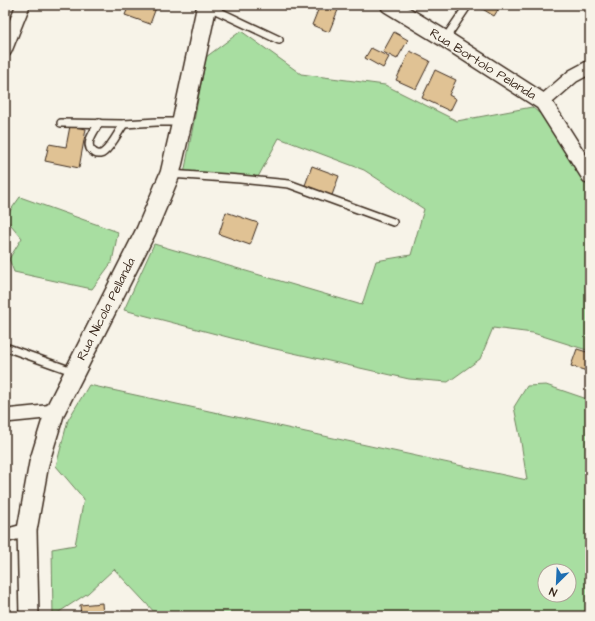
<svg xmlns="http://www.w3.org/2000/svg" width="595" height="621" font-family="'Architects Daughter',sans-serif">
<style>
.green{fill:#a8dea1;stroke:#728460;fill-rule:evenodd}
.building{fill:#e0c294;stroke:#3b2a1e}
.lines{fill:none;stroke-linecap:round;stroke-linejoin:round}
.service-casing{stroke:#3b2a1e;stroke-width:10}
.minor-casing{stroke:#3b2a1e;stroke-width:16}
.tertiary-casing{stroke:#3b2a1e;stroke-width:19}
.secondary-casing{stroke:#3b2a1e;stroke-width:22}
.service{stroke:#f7f3e8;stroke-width:7}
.minor{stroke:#f7f3e8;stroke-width:13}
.tertiary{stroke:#f7f3e8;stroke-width:16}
.secondary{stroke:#f7f3e8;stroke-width:19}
.labels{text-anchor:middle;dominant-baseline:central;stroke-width:3;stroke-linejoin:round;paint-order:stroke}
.street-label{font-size:13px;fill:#3b2a1e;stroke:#f7f3e8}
</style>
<rect width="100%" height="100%" fill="#f7f3e8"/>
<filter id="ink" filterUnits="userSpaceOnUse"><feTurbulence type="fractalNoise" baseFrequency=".025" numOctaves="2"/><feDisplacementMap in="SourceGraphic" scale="8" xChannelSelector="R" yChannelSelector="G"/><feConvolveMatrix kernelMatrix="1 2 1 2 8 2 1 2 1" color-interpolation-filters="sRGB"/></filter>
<g filter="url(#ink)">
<g class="green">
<polygon points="241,31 301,74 385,85 457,121 532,107 559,130 590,180 590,351 533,333 493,328 480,359 448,382 409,379 262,346 124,310 154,244 362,305 376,261 411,255 424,209 364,170 279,138 258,177 184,174 206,57"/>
<polygon points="20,197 118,232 112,262 92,289 14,272 9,259 22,238 5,218"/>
<path d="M89,385L527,480L520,436L514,407L527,386L546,385L590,400V612L581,616H158L114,569L88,593L53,616L52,549L75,545L84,499L56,466L68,420ZM545,571H569V595H545Z"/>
</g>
<g class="building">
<polygon points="129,5 157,5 150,24 125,15"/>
<polygon points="320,5 327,5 338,10 329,32 312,25"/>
<polygon points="476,5 501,5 494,16"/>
<polygon points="394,32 408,40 397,59 383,52"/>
<polygon points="371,48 389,57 383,68 365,58"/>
<polygon points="410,51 430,61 416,89 396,80"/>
<polygon points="435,70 456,80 449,95 456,99 450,111 422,98"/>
<polygon points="70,126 86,129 79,168 45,161 49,144 66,147"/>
<polygon points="312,166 339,176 331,198 304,188"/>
<polygon points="226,212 258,223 250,245 219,234"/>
<polygon points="577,349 590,353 590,372 571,366"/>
<polygon points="102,603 103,616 81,616 80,605"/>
</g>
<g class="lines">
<defs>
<g id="service">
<polyline points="207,6 279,40"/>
<polyline points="445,39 468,5"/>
<polyline points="61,123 124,124 157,122 180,122"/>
<path d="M99,123C94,132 82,146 95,153C98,155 102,154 104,152C111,147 119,131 124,124"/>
<polyline points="170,174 240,179 289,184 393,222"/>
<polyline points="5,347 75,372"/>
</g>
<g id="minor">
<polyline points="5,50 23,5"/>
<polyline points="543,102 573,76 590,67"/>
<polyline points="5,416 55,411"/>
<polyline points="5,536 27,530"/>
</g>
<polyline id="tertiary" points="389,5 445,39 543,102 590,176"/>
<polyline id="secondary" points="29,616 27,530 39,463 55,411 146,231 170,174 182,122 207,5"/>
</defs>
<use href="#service" class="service-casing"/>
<use href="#minor" class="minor-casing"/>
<use href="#tertiary" class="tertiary-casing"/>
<use href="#secondary" class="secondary-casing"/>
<use href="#service" class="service"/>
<use href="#minor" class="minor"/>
<use href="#tertiary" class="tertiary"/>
<use href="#secondary" class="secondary"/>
</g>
</g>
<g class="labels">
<g class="street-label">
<text transform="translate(483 64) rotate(32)">Rua Bortolo Pelanda</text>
<text transform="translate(106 309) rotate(-63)">Rua Nicola Pellanda</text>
</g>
</g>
<rect width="595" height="621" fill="none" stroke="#f7f3e8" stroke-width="20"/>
<rect x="10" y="10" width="575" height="601" fill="none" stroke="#3b2a1e" stroke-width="1.5" filter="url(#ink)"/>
<g transform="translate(557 583) rotate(204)"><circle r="19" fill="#f7f3e8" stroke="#aca397"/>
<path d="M0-3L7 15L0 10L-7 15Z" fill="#1f6fb2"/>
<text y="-6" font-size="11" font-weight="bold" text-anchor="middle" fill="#3b2a1e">N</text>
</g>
</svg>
